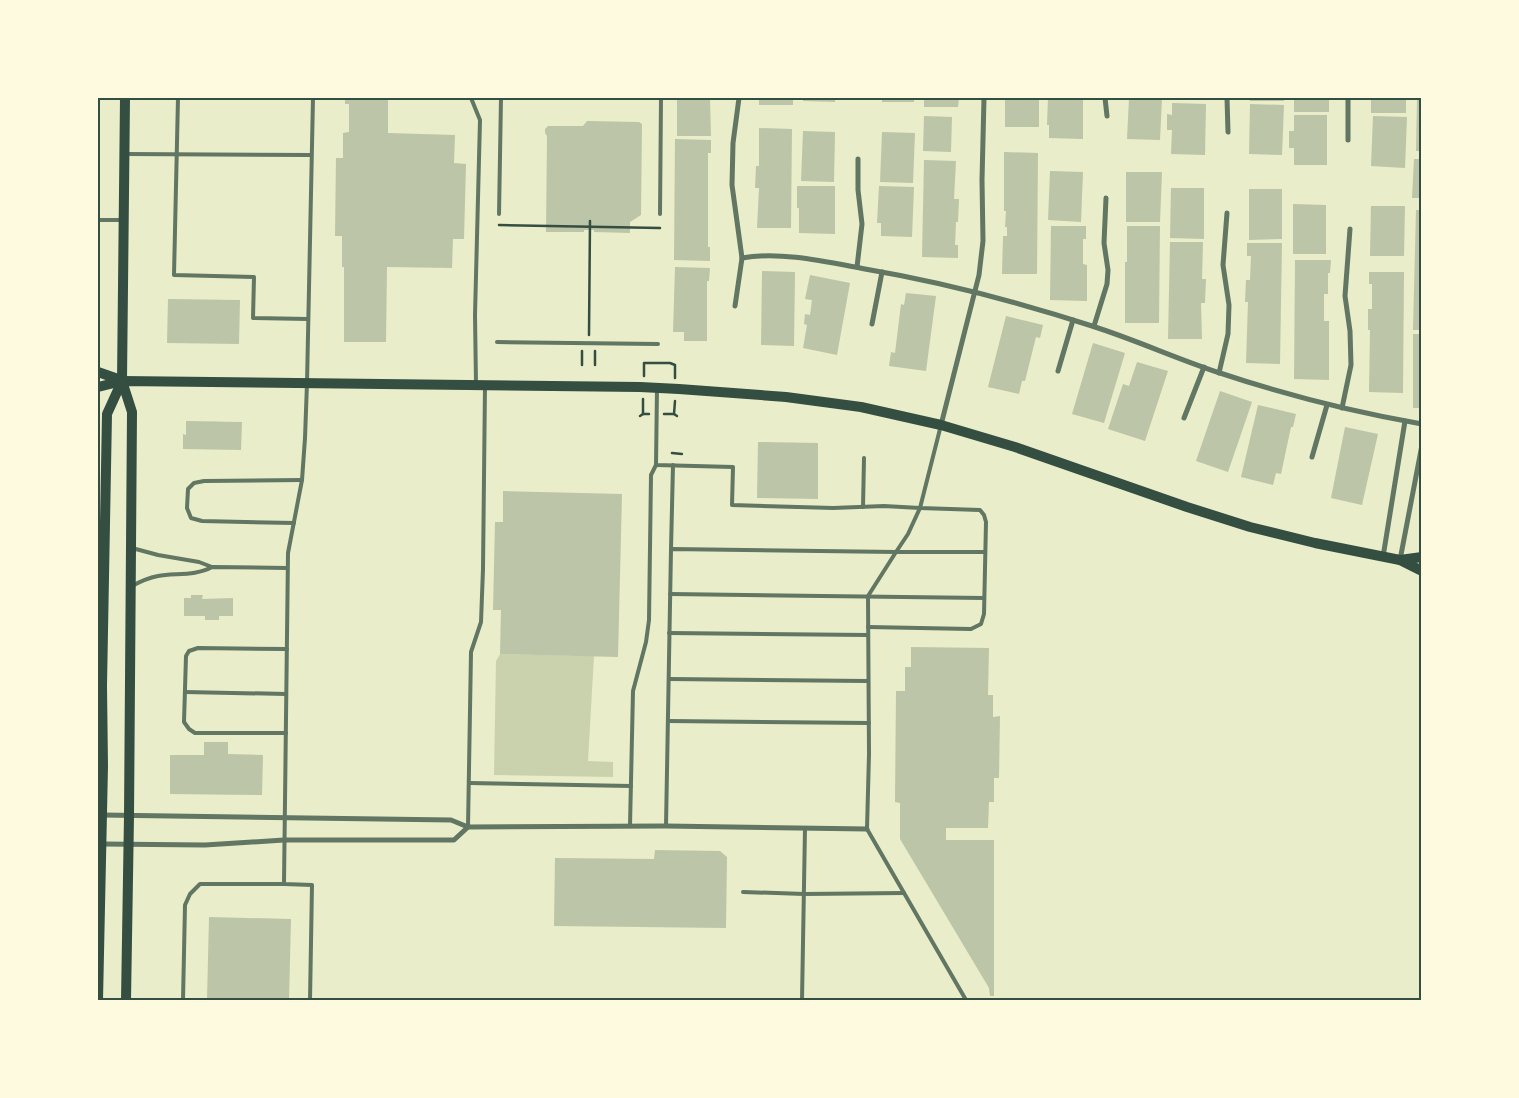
<svg xmlns="http://www.w3.org/2000/svg" width="1519" height="1098" font-family="'IBM Plex Sans',sans-serif">
<style>
.green{fill:#cad2ad}
.building{fill:#bcc5a7}
.lines{fill:none;stroke-linecap:round;stroke-linejoin:round}
.path{stroke:#344e41;stroke-width:2.5}
.service{stroke:#617663;stroke-width:4}
.minor{stroke:#617663;stroke-width:5}
.secondary{stroke:#344e41;stroke-width:10}
.neatline{fill:none;stroke:#344e41;stroke-width:2}
</style>
<rect width="100%" height="100%" fill="#e9edc9"/>
<polygon class="green" points="500,654 594,656 588,761 613,762 613,777 494,775 496,661"/>
<g class="building">
<polygon points="345,98 388,98 388,133 455,135 454,163 466,164 464,239 453,239 452,268 387,267 386,342 344,342 344,267 342,267 342,236 335,236 336,158 343,158 343,133 349,132 349,104 345,104"/>
<polygon points="677,98 710,98 711,136 677,136"/>
<rect x="759" y="98" width="34" height="7"/>
<polygon points="803,98 835,98 835,102 803,101"/>
<rect x="882" y="98" width="32" height="4"/>
<polygon points="924,98 959,98 958,107 924,107"/>
<rect x="1005" y="98" width="34" height="29"/>
<polygon points="1048,98 1083,98 1083,139 1049,138 1049,125 1047,125"/>
<polygon points="1129,98 1162,98 1160,140 1127,139"/>
<rect x="1172" y="98" width="35" height="2"/>
<rect x="1250" y="98" width="34" height="3"/>
<rect x="1294" y="98" width="35" height="14"/>
<rect x="1371" y="98" width="35" height="15"/>
<polygon points="1417,98 1422,98 1422,151 1416,151"/>
<polygon points="1172,103 1206,104 1205,155 1171,154 1172,130 1167,130 1167,114 1172,115"/>
<polygon points="1250,104 1284,105 1282,155 1249,154"/>
<polygon points="1294,115 1327,115 1327,165 1294,165 1294,148 1289,148 1289,131 1294,131"/>
<polygon points="924,116 952,117 951,152 923,151"/>
<polygon points="1373,116 1407,117 1405,168 1371,166"/>
<polygon points="587,121 639,122 642,124 641,215 630,222 630,233 594,232 594,230 584,230 584,232 546,232 547,136 545,133 545,129 548,126 583,126"/>
<polygon points="759,128 792,129 791,228 757,228 759,188 755,188 756,166 759,166"/>
<polygon points="803,131 835,132 834,182 801,181"/>
<polygon points="882,132 915,133 913,183 880,182"/>
<polygon points="675,139 711,140 711,153 708,153 708,247 710,247 710,261 674,260"/>
<polygon points="1004,152 1038,153 1037,274 1002,274 1003,236 1007,236 1007,227 1005,227 1006,211 1004,211"/>
<polygon points="1414,159 1422,159 1422,198 1412,198"/>
<polygon points="924,160 956,161 954,199 959,199 958,222 956,222 955,245 958,245 958,258 922,257"/>
<polygon points="1050,171 1083,172 1081,222 1048,220"/>
<polygon points="1126,172 1162,172 1160,222 1126,222"/>
<polygon points="797,186 835,186 835,234 799,233 799,208 797,208"/>
<polygon points="879,186 914,187 912,237 881,236 881,223 877,223"/>
<polygon points="1171,188 1204,188 1204,239 1170,238"/>
<polygon points="1249,189 1282,189 1282,239 1249,240"/>
<polygon points="1293,204 1326,205 1326,254 1293,254"/>
<polygon points="1371,206 1405,206 1404,256 1370,256"/>
<polygon points="1416,210 1422,210 1422,330 1413,330"/>
<polygon points="1051,226 1086,226 1086,239 1083,239 1083,264 1087,265 1087,301 1050,300"/>
<polygon points="1127,226 1160,226 1159,323 1125,323 1125,262 1127,262"/>
<polygon points="1170,242 1203,242 1202,279 1206,279 1205,303 1201,303 1202,339 1168,339"/>
<polygon points="1247,243 1282,243 1280,364 1246,363 1248,302 1245,302 1246,280 1250,280 1251,256 1247,256"/>
<polygon points="1295,260 1331,260 1330,273 1328,273 1328,294 1324,294 1324,321 1329,321 1329,380 1294,379"/>
<polygon points="675,267 710,268 709,281 707,281 707,341 684,341 684,332 673,332"/>
<polygon points="762,271 795,272 794,346 761,345"/>
<polygon points="1369,272 1404,272 1403,393 1369,392 1370,330 1368,330 1368,309 1372,309 1372,284 1369,284"/>
<polygon points="810,275 850,283 837,355 803,348 807,325 804,324 805,314 810,315 812,300 805,299"/>
<polygon points="906,293 936,296 926,371 889,366 891,352 895,353 901,304 904,305"/>
<polygon points="168,299 240,300 239,344 167,343"/>
<polygon points="1006,316 1043,325 1040,338 1036,337 1025,381 1022,381 1019,394 988,387"/>
<rect x="1413" y="334" width="9" height="74"/>
<polygon points="1093,343 1125,353 1104,423 1072,414"/>
<polygon points="1137,362 1168,371 1145,441 1108,429 1123,384 1129,386"/>
<polygon points="1220,391 1252,402 1228,472 1196,461"/>
<polygon points="1258,405 1296,414 1293,427 1291,427 1281,474 1276,473 1273,485 1241,477"/>
<polygon points="186,421 242,422 241,450 183,449 183,434 186,435"/>
<polygon points="1345,427 1378,434 1362,505 1331,498"/>
<polygon points="758,442 818,443 818,499 757,498"/>
<polygon points="503,491 622,494 618,657 500,654 501,610 493,610 495,522 503,522"/>
<polygon points="191,595 203,595 202,599 233,598 233,616 219,616 219,620 205,620 205,616 184,616 184,598 191,598"/>
<polygon points="911,647 989,648 988,695 993,695 993,717 1000,716 999,778 994,778 994,802 989,802 988,828 946,828 946,840 994,840 994,996 990,996 989,988 900,839 900,803 895,802 896,691 905,691 905,667 911,667"/>
<polygon points="204,742 228,742 228,754 263,755 262,795 170,794 170,755 204,755"/>
<polygon points="655,850 720,851 727,857 726,928 554,926 555,858 654,859"/>
<polygon points="209,917 291,919 289,1000 207,1000"/>
</g>
<g class="lines">
<g class="path">
<polyline points="499,225 660,228"/>
<polyline points="589,335 590,221"/>
<polyline points="582,365 582,351"/>
<polyline points="595,365 595,351"/>
<polyline points="644,376 644,363 670,363 675,365 675,378"/>
<polyline points="643,414 643,399"/>
<polyline points="664,414 674,414 677,416"/>
<polyline points="674,414 675,401"/>
<polyline points="640,416 643,414 649,414"/>
<polyline points="672,453 682,454"/>
</g>
<g class="service">
<polyline points="178,98 174,275 254,277 253,318 308,319"/>
<polyline points="471,98 480,120 475,315 476,384"/>
<polyline points="126,154 311,155"/>
<polyline points="499,214 501,98"/>
<polyline points="660,214 661,98"/>
<polyline points="98,220 123,220"/>
<polyline points="497,342 658,344"/>
<polyline points="657,388 656,465 733,467 732,505 833,508 884,506 920,508 980,510 984,515 986,522 984,614 981,624 971,629 868,627"/>
<polyline points="863,507 864,458"/>
<polyline points="294,523 202,521 191,518 187,508 188,489 194,483 204,481 302,480"/>
<polyline points="132,548 158,555 199,562 212,567"/>
<polyline points="671,549 673,465"/>
<polyline points="896,552 908,534 920,508 941,425"/>
<polyline points="896,552 985,552"/>
<path d="M132,586C141,581 148,578 158,576C175,573 196,576 212,567L287,568"/>
<polyline points="670,594 984,598"/>
<polyline points="669,633 868,635"/>
<polyline points="669,679 868,681"/>
<polyline points="185,692 286,694"/>
<polyline points="668,721 869,723"/>
<polyline points="286,733 195,733 189,729 184,722 186,656 189,651 198,648 287,649"/>
<polyline points="469,783 631,786"/>
<polyline points="630,826 633,691 646,642 649,620 651,475 656,465"/>
<polyline points="666,826 671,549 896,552 868,596 869,754 867,829 966,1000"/>
<polyline points="468,827 471,652 481,622 483,569 485,385"/>
<polyline points="743,892 804,894 904,893"/>
<polyline points="183,1000 185,905 190,894 200,884 284,884"/>
<polyline points="310,1000 312,885 284,884 288,553 302,480 305,438 307,383 313,98"/>
<polyline points="802,1000 805,828"/>
</g>
<g class="minor">
<polyline points="1105,98 1107,116"/>
<polyline points="1227,98 1228,132"/>
<polyline points="1348,98 1348,140"/>
<path d="M742,258C780,251 827,262 865,269C942,282 1018,302 1092,326C1136,340 1177,359 1220,373C1286,395 1353,412 1422,424"/>
<polyline points="857,267 862,224 858,190 858,159"/>
<polyline points="735,306 742,258 732,185 733,143 739,98"/>
<polyline points="872,324 882,272"/>
<polyline points="1094,326 1107,284 1108,270 1104,243 1106,198"/>
<polyline points="1058,371 1073,320"/>
<polyline points="1219,373 1228,334 1229,305 1223,265 1227,213"/>
<polyline points="1342,408 1351,365 1350,331 1345,296 1350,229"/>
<polyline points="1184,418 1204,367"/>
<polyline points="941,425 979,275 983,241 982,180 984,98"/>
<polyline points="1312,457 1327,405"/>
<polyline points="1383,557 1405,421"/>
<polyline points="1400,560 1422,445"/>
<polyline points="102,815 451,820 468,827 666,826 867,829"/>
<polyline points="102,844 205,845 284,840 454,840 468,827"/>
</g>
<g class="secondary">
<polyline points="125,98 122,381 132,412 129,816 126,1000"/>
<polyline points="98,372 121,380"/>
<polyline points="98,387 122,381 640,387 679,389 786,397 861,407 941,425 1015,447 1187,507 1250,527 1315,543 1400,560 1422,571"/>
<polyline points="1400,560 1422,557"/>
<polyline points="98,1000 103,766 102,686 107,414 122,381"/>
</g>
</g>
<rect width="1519" height="1098" fill="none" stroke="#fefae0" stroke-width="198"/>
<rect x="99" y="99" width="1321" height="900" class="neatline"/>
</svg>
